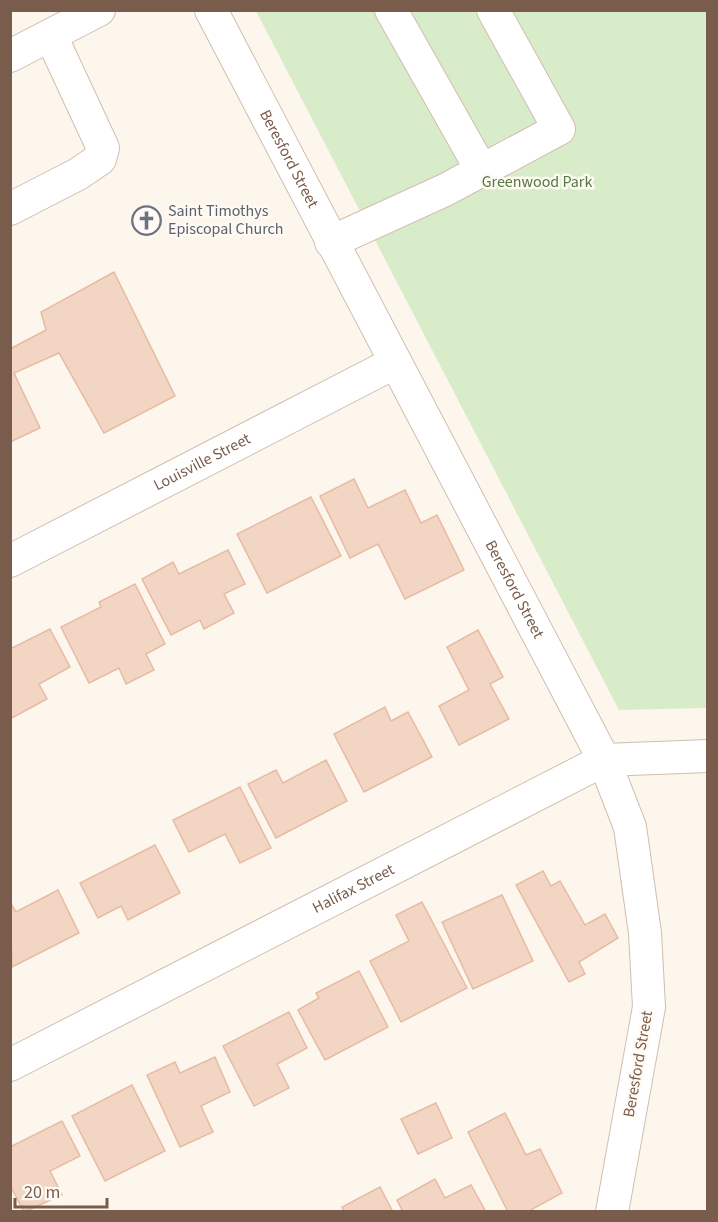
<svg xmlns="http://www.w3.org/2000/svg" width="718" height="1222" font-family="'Source Sans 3',sans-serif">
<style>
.green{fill:#d8ecc9}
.building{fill:#f3d5c3;stroke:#e6bba3;stroke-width:1.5}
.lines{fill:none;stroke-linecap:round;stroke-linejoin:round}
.minor-casing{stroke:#d1beb0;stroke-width:34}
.minor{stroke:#fff;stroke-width:32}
.labels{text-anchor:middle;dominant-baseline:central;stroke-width:5;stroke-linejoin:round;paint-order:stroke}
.street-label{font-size:16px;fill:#7a5c4d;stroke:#fffaf3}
.park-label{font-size:16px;fill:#537a41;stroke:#fffaf3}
.worship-label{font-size:16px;fill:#5b616d;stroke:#fffaf3;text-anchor:start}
</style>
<rect width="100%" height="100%" fill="#fdf6ec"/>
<polygon class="green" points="256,11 707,11 707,708 619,710"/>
<g class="building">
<polygon points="114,272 175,396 104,433 59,353 14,373 40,428 10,442 10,349 46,330 41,312"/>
<polygon points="354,479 368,508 405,490 421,523 437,515 464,570 405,599 378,544 350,558 320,496"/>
<polygon points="311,497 341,556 267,593 237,534"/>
<polygon points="228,550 245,584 224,594 234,613 204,629 200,620 171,635 142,579 173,562 179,574"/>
<polygon points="135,584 165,644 146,654 154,670 126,684 119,668 89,683 61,627 101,607 99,602"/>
<polygon points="50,629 70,667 39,684 47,699 10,719 10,649"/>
<polygon points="478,630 503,677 490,684 509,719 459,745 439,706 469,690 447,647"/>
<polygon points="385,707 391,721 408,712 432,757 364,792 334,734"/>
<polygon points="326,760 347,801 276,838 248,784 276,770 283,783"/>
<polygon points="240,787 271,848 240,863 225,834 189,852 173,820"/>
<polygon points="155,845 180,893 128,920 121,906 98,918 80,883"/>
<polygon points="543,871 551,886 560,881 585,925 605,914 618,938 579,962 585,974 569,982 516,885"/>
<polygon points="58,890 79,933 12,967 10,902 16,912"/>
<polygon points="502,895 533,961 473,989 442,922"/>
<polygon points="422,902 467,988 401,1022 370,961 409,941 396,915"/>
<polygon points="359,971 388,1027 325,1060 298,1010 319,998 316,993"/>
<polygon points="289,1012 307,1048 277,1064 289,1088 254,1106 223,1046"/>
<polygon points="215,1057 230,1092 201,1106 213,1132 180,1147 147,1075 175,1062 180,1073"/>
<polygon points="132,1085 165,1151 105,1181 72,1116"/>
<polygon points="436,1103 452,1138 418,1154 401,1119"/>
<polygon points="505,1113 526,1155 540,1149 562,1193 527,1212 508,1212 468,1132"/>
<polygon points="62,1121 80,1156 50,1171 62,1195 24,1212 10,1185 10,1147"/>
<polygon points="435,1179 445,1198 471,1185 486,1212 403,1212 397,1200"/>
<polygon points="380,1187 393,1212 344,1212 342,1207"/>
</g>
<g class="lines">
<defs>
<g id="minor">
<path id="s1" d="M211,10L604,760L630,827L645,933L649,1007L612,1212"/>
<polyline points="391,10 482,171"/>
<polyline points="10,56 99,10"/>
<polyline points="10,209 78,174 100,159 103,148 51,36"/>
<polyline points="331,242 445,190 559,129 493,10"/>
<path id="s2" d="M10,561L394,363"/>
<path id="s3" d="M10,1065L604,760L708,756"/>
</g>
</defs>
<use href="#minor" class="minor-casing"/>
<use href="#minor" class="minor"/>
</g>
<defs>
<symbol id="church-ring" viewBox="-11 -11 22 22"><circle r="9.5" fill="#fffaf3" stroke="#6b7280" stroke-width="1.5"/><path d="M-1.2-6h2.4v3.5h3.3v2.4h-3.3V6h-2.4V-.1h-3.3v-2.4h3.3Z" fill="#6b7280"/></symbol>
</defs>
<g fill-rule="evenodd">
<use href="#church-ring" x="130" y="204" width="33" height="33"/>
</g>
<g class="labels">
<g class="street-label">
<text stroke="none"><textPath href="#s1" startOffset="168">Beresford Street</textPath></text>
<text stroke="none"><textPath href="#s2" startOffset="216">Louisville Street</textPath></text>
<text stroke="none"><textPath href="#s1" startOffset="654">Beresford Street</textPath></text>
<text stroke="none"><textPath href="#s3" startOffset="386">Halifax Street</textPath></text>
<text transform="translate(638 1064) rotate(-80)">Beresford Street</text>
</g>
<g class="park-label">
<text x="537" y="182">Greenwood Park</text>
</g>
<g class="worship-label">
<text x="168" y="211">Saint Timothys<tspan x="168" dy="18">Episcopal Church</tspan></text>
</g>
</g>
<rect width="718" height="1222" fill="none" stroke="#7a5c4d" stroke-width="24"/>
<path d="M15 1198v9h92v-9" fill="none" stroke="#7a5c4d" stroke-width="3"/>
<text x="24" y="1198" font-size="18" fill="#7a5c4d" stroke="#fffaf3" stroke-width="4.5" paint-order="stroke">20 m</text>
</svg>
